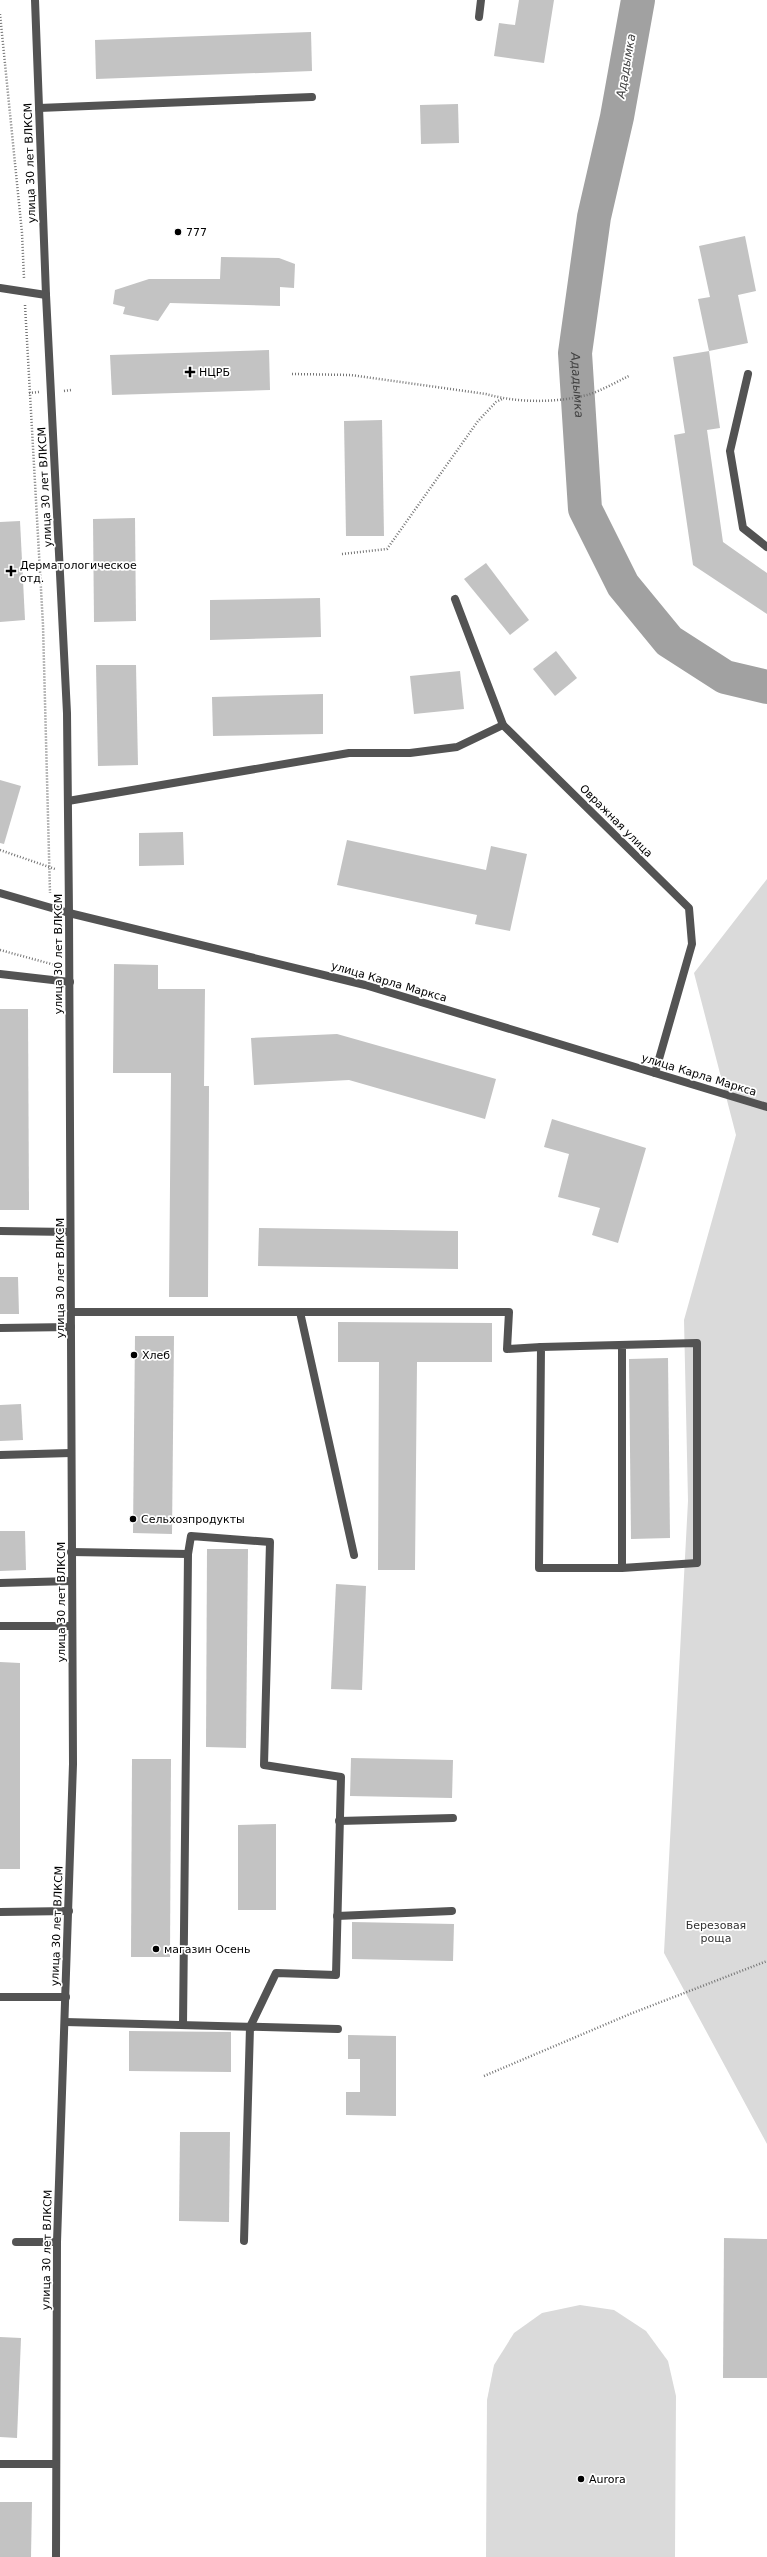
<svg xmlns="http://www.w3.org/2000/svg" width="767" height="2557" font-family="'DejaVu Sans',sans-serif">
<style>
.green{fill:#dadada}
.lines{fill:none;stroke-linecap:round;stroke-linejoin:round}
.river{stroke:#a1a1a1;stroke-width:34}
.building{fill:#c3c3c3}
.path{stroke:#757575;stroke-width:2.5;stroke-dasharray:1 2;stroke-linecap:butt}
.lane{stroke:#535353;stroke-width:8}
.street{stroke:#535353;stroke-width:8}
.poi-dot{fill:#000;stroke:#fff;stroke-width:1.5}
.labels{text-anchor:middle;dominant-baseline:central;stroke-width:3.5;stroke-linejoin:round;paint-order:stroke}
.street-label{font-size:11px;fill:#000;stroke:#fff}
.poi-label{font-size:11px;fill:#000;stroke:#fff;text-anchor:start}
.park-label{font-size:11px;fill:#313131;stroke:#fff}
.water-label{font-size:12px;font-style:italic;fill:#424242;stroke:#fff}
</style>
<rect width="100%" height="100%" fill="#fff"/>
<g class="green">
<polygon points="767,879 767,2144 664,1953 688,1501 684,1320 736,1135 694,973"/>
<polygon points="580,2305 614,2310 646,2331 668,2361 676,2396 675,2557 486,2557 487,2400 494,2365 514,2333 542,2313"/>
</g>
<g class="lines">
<path class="river" id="s1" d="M638,0L617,117L594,217L575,353L585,509L623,585L669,641L725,677L767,687"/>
</g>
<g class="building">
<polygon points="519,0 554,0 544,63 494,56 499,23 515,25"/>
<polygon points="311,32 312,71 96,79 95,40"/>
<polygon points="458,104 459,143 421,144 420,105"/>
<polygon points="745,236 756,291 738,295 748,343 709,351 698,299 710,297 699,246"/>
<polygon points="221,257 279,258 295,264 294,288 280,287 280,306 170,303 158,321 123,314 125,307 113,304 115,290 149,279 220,279"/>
<polygon points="269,350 270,390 112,395 110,355"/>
<polygon points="709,351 720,428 707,430 723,542 767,573 767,614 693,565 674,435 685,433 673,357"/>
<polygon points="382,420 384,536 346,536 344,421"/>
<polygon points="135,518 136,621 94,622 93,519"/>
<polygon points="20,521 25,620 0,622 0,522"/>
<polygon points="486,563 529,620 510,635 464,579"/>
<polygon points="320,598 321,637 210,640 210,600"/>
<polygon points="556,651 577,678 555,696 533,669"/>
<polygon points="96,665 136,665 138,765 98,766"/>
<polygon points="460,671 464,709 414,714 410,676"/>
<polygon points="323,694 323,734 213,736 212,697"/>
<polygon points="0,780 21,786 4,844 0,843"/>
<polygon points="183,832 184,865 139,866 139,833"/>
<polygon points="347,840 486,870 491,846 527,854 510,931 475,924 477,915 337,885"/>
<polygon points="114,964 158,965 158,989 205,989 204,1086 209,1086 208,1297 169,1297 171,1073 113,1073"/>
<polygon points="0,1009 28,1009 29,1210 0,1210"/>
<polygon points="337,1034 496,1079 485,1119 349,1080 254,1085 251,1038"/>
<polygon points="552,1119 646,1148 618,1243 592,1235 600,1208 558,1197 569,1154 544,1147"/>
<polygon points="259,1228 458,1231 458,1269 258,1266"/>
<polygon points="0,1277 18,1277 19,1314 0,1314"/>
<polygon points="338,1322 492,1323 492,1362 417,1362 415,1570 378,1570 379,1362 338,1362"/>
<polygon points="135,1336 174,1336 172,1534 133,1533"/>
<polygon points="668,1358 670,1538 631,1539 629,1359"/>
<polygon points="21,1404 23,1440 0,1441 0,1405"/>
<polygon points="0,1531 25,1531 26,1570 0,1571"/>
<polygon points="207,1549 248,1549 246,1748 206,1747"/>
<polygon points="336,1584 366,1586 362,1690 331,1689"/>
<polygon points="0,1662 20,1663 20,1869 0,1869"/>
<polygon points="351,1758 453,1760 452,1798 350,1796"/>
<polygon points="132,1759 171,1759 170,1957 131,1957"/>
<polygon points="276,1824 276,1910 238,1910 238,1825"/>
<polygon points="352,1922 454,1924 453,1961 352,1959"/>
<polygon points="129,2031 231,2032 231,2072 129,2071"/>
<polygon points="348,2035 396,2036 396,2116 346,2115 346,2092 360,2092 360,2059 348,2059"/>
<polygon points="180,2132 230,2132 229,2222 179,2221"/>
<polygon points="724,2238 767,2239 767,2378 723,2378"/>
<polygon points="0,2337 21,2338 17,2438 0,2437"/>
<polygon points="0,2502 32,2502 31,2557 0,2557"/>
</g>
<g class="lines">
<g class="path">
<polyline points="0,14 22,233 24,278"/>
<polyline points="25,305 43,625 50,893"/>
<path d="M292,374L351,375L486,394C517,403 556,403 587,395C601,391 616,382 629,376"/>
<polyline points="64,391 71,390"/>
<polyline points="29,393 39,392"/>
<polyline points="342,554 387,549 478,421 496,402 502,399"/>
<polyline points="0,850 55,869"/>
<polyline points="0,950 55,965"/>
<polyline points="484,2076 630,2014 767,1961"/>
</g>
<g class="lane">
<polyline points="479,17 481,0"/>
<polyline points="39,108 312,97"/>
<polyline points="748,374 730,451 743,528 767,547"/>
<polyline points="68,801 349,753 410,753 457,747 503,725"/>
<polyline points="0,974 70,982"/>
<polyline points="0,1231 70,1232"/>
<polyline points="71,1312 509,1312 507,1349 541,1347"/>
<polyline points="300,1312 354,1555"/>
<polyline points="0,1328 71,1327"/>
<polyline points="0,1455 71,1453"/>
<polyline points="71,1552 188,1554 191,1536 270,1542 264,1765 341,1777 336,1975 276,1973 250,2027 244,2241"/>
<polyline points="622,1568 697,1563 697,1343 541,1347 539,1568 622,1568 622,1345"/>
<polyline points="0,1583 71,1581"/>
<polyline points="0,1626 72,1626"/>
<polyline points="339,1821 453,1818"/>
<polyline points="0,1912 69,1911"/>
<polyline points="337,1916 452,1911"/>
<polyline points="0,1997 66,1997"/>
<polyline points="65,2022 338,2029"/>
<polyline points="183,2025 188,1554"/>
<polyline points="16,2242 57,2242"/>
</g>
<g class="street">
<polyline points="35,0 46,295 67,713 69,913 73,1764 57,2242 56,2557"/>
<polyline points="0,288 46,295"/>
<polyline points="455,599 503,725 689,908 692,944 655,1073"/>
<polyline points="0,893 69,913 365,985 767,1107"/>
<polyline points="0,2464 56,2464"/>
</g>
</g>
<g class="poi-dot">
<circle cx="178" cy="232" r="4"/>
<path d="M188 366h4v4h4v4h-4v4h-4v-4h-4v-4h4z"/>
<path d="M9 565h4v4h4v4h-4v4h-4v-4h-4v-4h4z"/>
<circle cx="134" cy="1355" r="4"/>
<circle cx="133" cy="1519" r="4"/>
<circle cx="156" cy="1949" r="4"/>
<circle cx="581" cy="2479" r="4"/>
</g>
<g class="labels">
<g class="street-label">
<text transform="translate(30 163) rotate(-92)">улица 30 лет ВЛКСМ</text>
<text transform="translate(45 487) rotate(-93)">улица 30 лет ВЛКСМ</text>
<text transform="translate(616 821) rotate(45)">Овражная улица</text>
<text transform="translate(58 954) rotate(-90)">улица 30 лет ВЛКСМ</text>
<text transform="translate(389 982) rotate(16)">улица Карла Маркса</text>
<text transform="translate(699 1075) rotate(17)">улица Карла Маркса</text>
<text transform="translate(60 1278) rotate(-90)">улица 30 лет ВЛКСМ</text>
<text transform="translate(61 1602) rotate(-90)">улица 30 лет ВЛКСМ</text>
<text transform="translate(57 1926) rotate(-88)">улица 30 лет ВЛКСМ</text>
<text transform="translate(47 2250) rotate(-89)">улица 30 лет ВЛКСМ</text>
</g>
<g class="poi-label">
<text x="186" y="232">777</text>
<text x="199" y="372">НЦРБ</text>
<text x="20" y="565">Дерматологическое<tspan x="20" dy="13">отд.</tspan></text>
<text x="142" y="1355">Хлеб</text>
<text x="141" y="1519">Сельхозпродукты</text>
<text x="164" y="1949">магазин Осень</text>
<text x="589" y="2479">Aurora</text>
</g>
<g class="park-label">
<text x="716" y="1925">Березовая<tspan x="716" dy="13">роща</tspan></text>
</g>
<g class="water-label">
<text transform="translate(626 66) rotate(-80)">Ададымка</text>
<text stroke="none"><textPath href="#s1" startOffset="391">Ададымка</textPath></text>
</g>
</g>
</svg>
